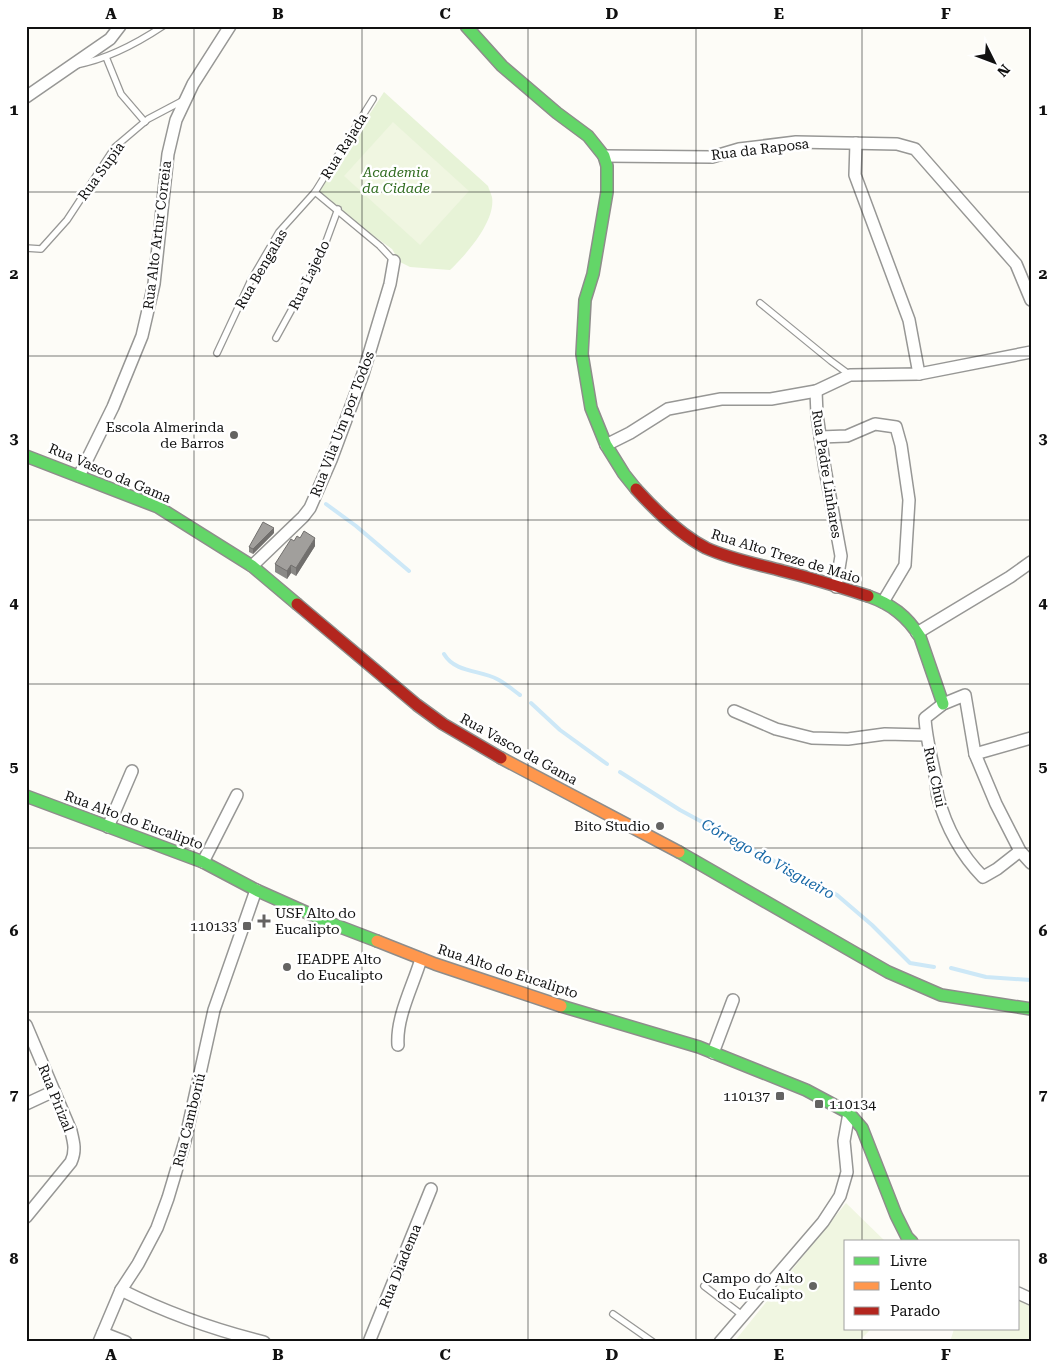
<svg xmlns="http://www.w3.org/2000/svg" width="1057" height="1368" font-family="'Roboto Serif',serif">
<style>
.green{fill:#e7f3d7}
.pitch{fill:#f0f6e1}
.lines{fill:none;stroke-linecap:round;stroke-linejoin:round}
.stream{stroke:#cde8f7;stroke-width:4}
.lane-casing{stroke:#979795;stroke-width:8}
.street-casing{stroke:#979795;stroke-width:14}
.fast-casing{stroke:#8e8d8b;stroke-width:14}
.slow-casing{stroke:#8e8d8b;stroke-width:14}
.jam-casing{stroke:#8e8d8b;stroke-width:14}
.lane{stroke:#fffffe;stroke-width:5.5}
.street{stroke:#fffffe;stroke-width:11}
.fast{stroke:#63d668;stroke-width:11}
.slow{stroke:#ff974d;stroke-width:11}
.jam{stroke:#b3261e;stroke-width:11}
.wall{fill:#8a8986}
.shaded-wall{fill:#716f6d}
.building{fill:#a19f9c;stroke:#716f6d}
.grid{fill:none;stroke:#111;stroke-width:1;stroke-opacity:0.55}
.poi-dot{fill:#646362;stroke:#fff;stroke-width:2}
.labels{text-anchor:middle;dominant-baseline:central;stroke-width:5;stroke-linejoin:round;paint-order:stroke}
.street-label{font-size:14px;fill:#111;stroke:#fff}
.park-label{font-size:14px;font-style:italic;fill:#2f6b1f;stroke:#fff}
.poi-label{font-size:14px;fill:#111;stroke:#fff;text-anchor:end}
.water-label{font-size:15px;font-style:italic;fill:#1768a6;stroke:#fff}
.neatline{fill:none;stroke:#111;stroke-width:2}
.grid-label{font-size:16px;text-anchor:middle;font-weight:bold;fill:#111}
</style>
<rect width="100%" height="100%" fill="#fdfcf7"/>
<path class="green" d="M384,92L488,186C489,190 491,193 492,197C496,221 466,255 450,270L410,267L400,262L392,249L317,195Z"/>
<g class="pitch">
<polygon points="393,122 469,191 420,245 344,176"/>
<polygon points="846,1203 886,1242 846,1242 846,1329 871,1329 858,1342 734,1342"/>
<polygon points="1018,1299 1031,1304 1031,1342 950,1342 954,1329 1018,1329"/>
</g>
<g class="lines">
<g class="stream">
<polyline points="326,504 356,526 409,571"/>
<path d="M444,654C455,673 481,670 497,679C505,683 513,690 520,695"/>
<polyline points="531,703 560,730 607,764"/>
<polyline points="620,772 680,810 837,895 872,925 910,963 934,967"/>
<polyline points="951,968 986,977 1031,980"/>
</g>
<defs>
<g id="lane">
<polyline points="106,57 121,94 145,122"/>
<path d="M76,65C108,59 136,44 163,26"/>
<polyline points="315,192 380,246 394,261"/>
<polyline points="26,248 41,249 67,220 115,147 148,119 184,100"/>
<polyline points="760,303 831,361 850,375"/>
<polyline points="276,338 320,258 338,209"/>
<polyline points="217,353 251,280 279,232 315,192 373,99"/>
<polyline points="704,1286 742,1315"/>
<polyline points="613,1314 653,1342"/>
</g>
<g id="street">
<polyline points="26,97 110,39 120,26"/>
<polyline points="856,143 855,175 909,320 919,374"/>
<polyline points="604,156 712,157 739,149 796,142 897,144 915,149 1016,264 1031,300"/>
<polyline points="816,391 817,415 825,469 841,556 836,587"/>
<polyline points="820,437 847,436 875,424 896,427 901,445 909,500 905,565 883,602"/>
<polyline points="606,445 630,433 668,409 721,399 771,399 816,391 850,375 919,374 1031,352"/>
<polyline points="79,476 113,407 142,336 154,284 168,154 176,120 193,84 230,26"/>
<polyline points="252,566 303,517 310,508 331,460 363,374 390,284 394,261"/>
<polyline points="917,633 1010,577 1031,562"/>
<polyline points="734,711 776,729 812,738 848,739 885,734 926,735"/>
<polyline points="975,754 1031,738"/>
<polyline points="108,827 132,771"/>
<path d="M1020,851L997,869L983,877C962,856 946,827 938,797C936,790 937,782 935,775C931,756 926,737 925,718L943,704L965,695L975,754L996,804L1020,851L1031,863"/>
<polyline points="203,862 237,795"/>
<path d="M26,1025L71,1131C74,1143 76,1151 71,1162L26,1217"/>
<path d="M398,1045C396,1017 413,986 421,959"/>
<polyline points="713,1053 733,1000"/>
<polyline points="26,1104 54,1091"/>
<path d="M121,1290C167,1313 215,1330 264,1342"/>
<polyline points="1018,1293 1031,1299"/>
<polyline points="103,1333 126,1342"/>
<polyline points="99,1342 121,1290 138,1264 157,1228 168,1198 185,1141 214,1010 256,890"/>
<polyline points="369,1342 431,1189"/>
<polyline points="720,1342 823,1222 840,1196 847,1172 844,1141 849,1113"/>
</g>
<g id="fast">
<polyline points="466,26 502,66 557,113 588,136 604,156 607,166 607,192 593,274 585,300 582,354 591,408 606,445 624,474 636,489"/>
<polyline points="26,456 158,507 252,566 297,604"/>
<path d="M868,596C891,604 907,616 920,637L943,704"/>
<polyline points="26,796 203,862 256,890 330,923 377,941"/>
<polyline points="679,852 888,972 941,995 1031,1009"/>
<polyline points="561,1006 699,1047 806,1090 849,1113 862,1128 896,1215 907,1237 912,1242"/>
</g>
<g id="slow">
<polyline points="501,758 679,852"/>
<polyline points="377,941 435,964 561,1006"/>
</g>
<g id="jam">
<path d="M636,489C656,511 679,534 706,548C730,559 757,564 783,571C812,578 840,587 868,596"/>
<polyline points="297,604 417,705 443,724 501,758"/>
</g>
</defs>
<use href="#lane" class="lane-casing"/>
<use href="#street" class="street-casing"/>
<use href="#fast" class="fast-casing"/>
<use href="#slow" class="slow-casing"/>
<use href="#jam" class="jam-casing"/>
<use href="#lane" class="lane"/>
<use href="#street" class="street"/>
<use href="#fast" class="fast"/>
<use href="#slow" class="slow"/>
<use href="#jam" class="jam"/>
</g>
<g class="wall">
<polygon points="274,533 253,554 249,552 249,547"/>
<polygon points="294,541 315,546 296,576 291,573 287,579 275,572 275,564"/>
</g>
<g class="shaded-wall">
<polygon points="274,528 274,533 253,554 253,549"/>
<polygon points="315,538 315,546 296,576 296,568"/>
<polygon points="291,565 291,573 287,579 287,571"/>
</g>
<g class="building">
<polygon points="263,522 274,528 253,549 249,547"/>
<polygon points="304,531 315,538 296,568 291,565 287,571 275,564 291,539 294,541 297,536 300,538"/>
</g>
<path class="grid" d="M194,26V1342M362,26V1342M528,26V1342M696,26V1342M862,26V1242M26,192H1031M26,356H1031M26,520H1031M26,684H1031M26,848H1031M26,1012H1031M26,1176H1031M862,1329V1342"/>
<g class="poi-dot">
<circle cx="234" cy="435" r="5"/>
<circle cx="660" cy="826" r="5"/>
<path d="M261.5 913.5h5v5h5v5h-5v5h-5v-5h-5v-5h5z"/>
<rect x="242" y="921" width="10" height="10" rx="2.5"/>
<circle cx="287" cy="967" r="5"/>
<rect x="775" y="1091" width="10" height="10" rx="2.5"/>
<rect x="814" y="1099" width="10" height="10" rx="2.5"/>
<circle cx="813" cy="1286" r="5"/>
</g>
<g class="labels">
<g class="street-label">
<text transform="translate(344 146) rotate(-58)">Rua Rajada</text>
<text transform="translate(760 149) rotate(-7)">Rua da Raposa</text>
<text transform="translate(101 171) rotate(-54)">Rua Supia</text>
<text transform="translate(157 235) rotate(-83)">Rua Alto Artur Correia</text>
<text transform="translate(261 269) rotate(-60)">Rua Bengalas</text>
<text transform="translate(309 275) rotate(-64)">Rua Lajedo</text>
<text transform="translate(342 424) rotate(-69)">Rua Vila Um por Todos</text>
<text transform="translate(110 473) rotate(23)">Rua Vasco da Gama</text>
<text transform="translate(827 474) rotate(81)">Rua Padre Linhares</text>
<text transform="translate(786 556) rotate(17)">Rua Alto Treze de Maio</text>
<text transform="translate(519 749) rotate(29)">Rua Vasco da Gama</text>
<text transform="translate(935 777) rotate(78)">Rua Chui</text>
<text transform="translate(134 820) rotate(20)">Rua Alto do Eucalipto</text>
<text transform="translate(508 971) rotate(18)">Rua Alto do Eucalipto</text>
<text transform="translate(56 1098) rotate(68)">Rua Pirizal</text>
<text transform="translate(189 1120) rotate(-76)">Rua Camboriú</text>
<text transform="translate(400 1266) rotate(-68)">Rua Diadema</text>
</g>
<g class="park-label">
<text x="396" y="172">Academia<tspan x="396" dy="16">da Cidade</tspan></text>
</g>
<g class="poi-label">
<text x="224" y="427">Escola Almerinda<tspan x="224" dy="16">de Barros</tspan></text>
<text x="650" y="826">Bito Studio</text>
<text x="275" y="913" text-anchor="start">USF Alto do<tspan x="275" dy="16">Eucalipto</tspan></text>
<text x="237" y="926">110133</text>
<text x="297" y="959" text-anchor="start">IEADPE Alto<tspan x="297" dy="16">do Eucalipto</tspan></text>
<text x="770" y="1096">110137</text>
<text x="829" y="1104" text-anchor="start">110134</text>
<text x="803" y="1278">Campo do Alto<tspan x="803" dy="16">do Eucalipto</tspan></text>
</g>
<g class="water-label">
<text transform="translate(768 859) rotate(29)">Córrego do Visgueiro</text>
</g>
</g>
<rect width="1057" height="1368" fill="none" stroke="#ffffff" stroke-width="55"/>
<rect x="844" y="1240" width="175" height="90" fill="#ffffff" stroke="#a0a0a0"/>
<rect x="854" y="1257" width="25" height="8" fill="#63d668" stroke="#a0a0a0"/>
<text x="890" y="1266" font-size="15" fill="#111111">Livre</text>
<rect x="854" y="1282" width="25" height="8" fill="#ff974d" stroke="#a0a0a0"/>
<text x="890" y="1290" font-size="15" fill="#111111">Lento</text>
<rect x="854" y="1307" width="25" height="8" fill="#b3261e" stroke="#a0a0a0"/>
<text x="890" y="1316" font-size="15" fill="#111111">Parado</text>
<g transform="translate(994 62) rotate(132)" stroke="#ffffff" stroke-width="4" paint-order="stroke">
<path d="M0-4L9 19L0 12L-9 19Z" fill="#111111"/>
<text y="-8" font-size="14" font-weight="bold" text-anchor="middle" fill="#111111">N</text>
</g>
<rect x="28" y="28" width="1002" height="1312" class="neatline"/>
<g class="grid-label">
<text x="111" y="19">A</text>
<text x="278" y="19">B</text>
<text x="445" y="19">C</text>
<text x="612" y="19">D</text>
<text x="779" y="19">E</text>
<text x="946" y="19">F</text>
<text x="14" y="115">1</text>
<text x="1043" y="115">1</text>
<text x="14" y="279">2</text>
<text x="1043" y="279">2</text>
<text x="14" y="444">3</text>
<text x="1043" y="444">3</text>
<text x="14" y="608">4</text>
<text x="1043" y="608">4</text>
<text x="14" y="772">5</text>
<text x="1043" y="772">5</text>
<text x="14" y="936">6</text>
<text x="1043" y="936">6</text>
<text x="14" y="1100">7</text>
<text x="1043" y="1100">7</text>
<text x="14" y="1264">8</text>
<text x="1043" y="1264">8</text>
<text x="111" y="1360">A</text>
<text x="278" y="1360">B</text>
<text x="445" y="1360">C</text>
<text x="612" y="1360">D</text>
<text x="779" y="1360">E</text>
<text x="946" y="1360">F</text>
</g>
</svg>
